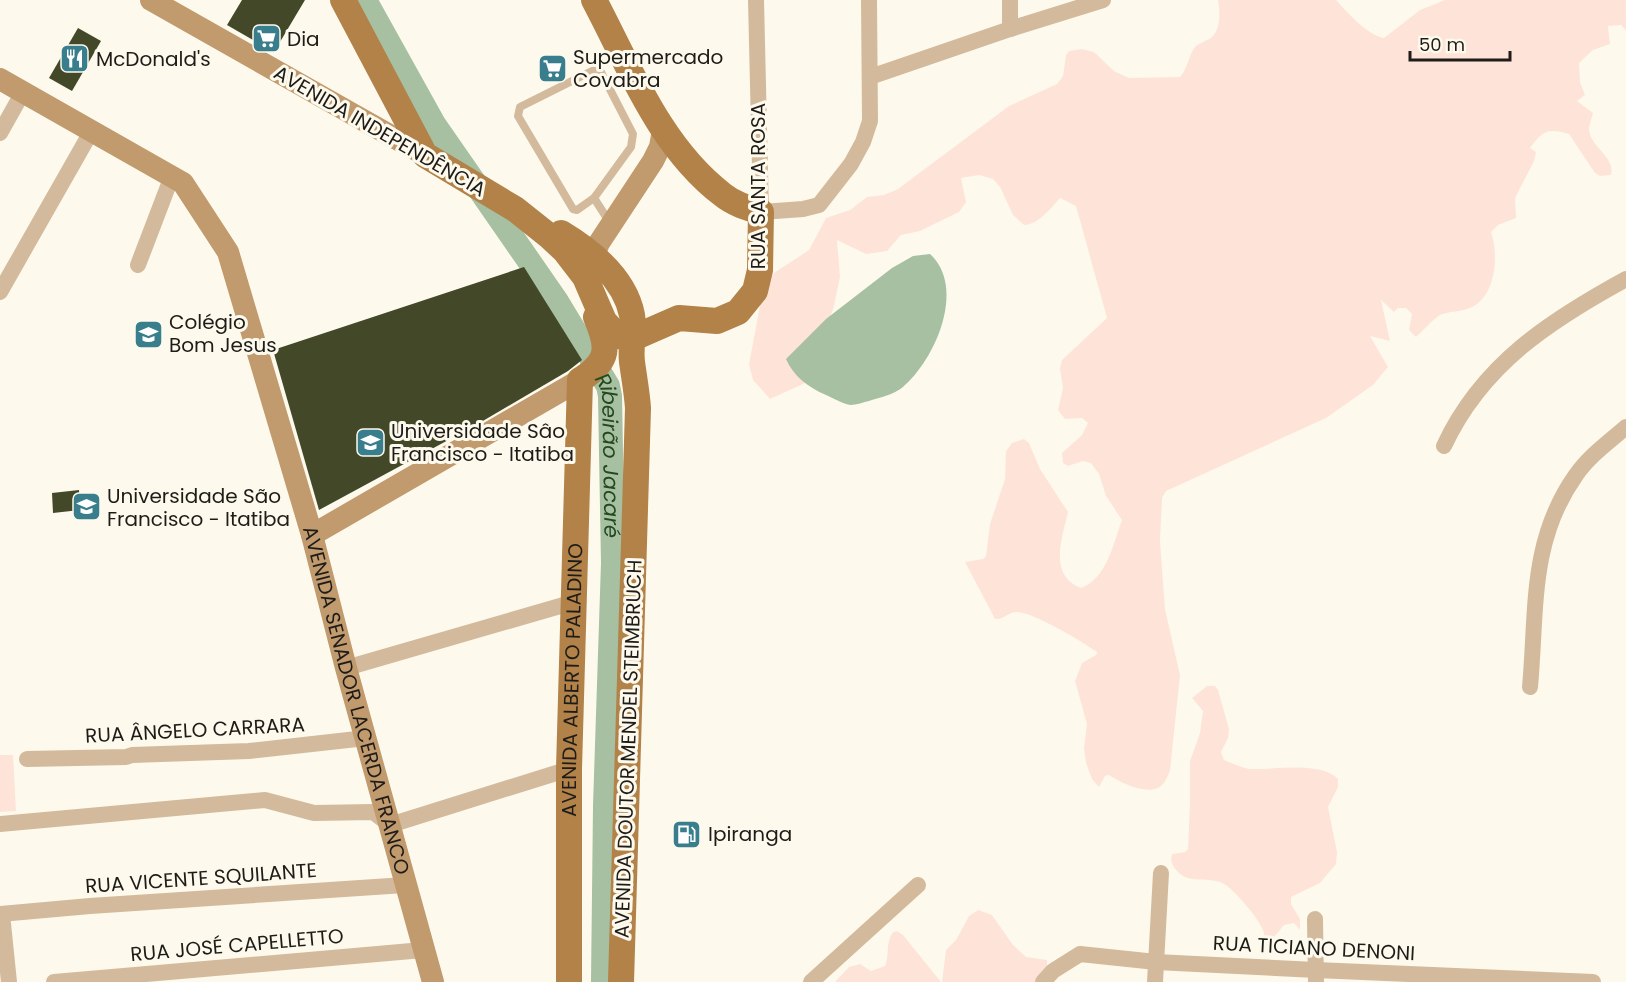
<svg xmlns="http://www.w3.org/2000/svg" width="1626" height="982" font-family="Poppins,sans-serif">
<style>
.green{fill:#fee4d8}
.water{fill:#a6c0a1}
.lines{fill:none;stroke-linecap:round;stroke-linejoin:round}
.river{stroke:#a6c0a1;stroke-width:24}
.building{fill:#424828}
.lane{stroke:#d4ba9c;stroke-width:8}
.street{stroke:#d4ba9c;stroke-width:16}
.secondary{stroke:#c19a6d;stroke-width:22}
.primary{stroke:#b28249;stroke-width:26}
.labels{text-anchor:middle;dominant-baseline:central;stroke-width:6;stroke-linejoin:round;paint-order:stroke}
.poi-label{font-size:20px;fill:#1e1c18;stroke:#fdfaed;text-anchor:start}
.street-label{font-size:20px;fill:#1e1c18;stroke:#fdfaed}
.water-label{font-size:21px;font-style:italic;fill:#24491f;stroke:#fdfaed}
</style>
<rect width="100%" height="100%" fill="#fdfaed"/>
<g class="green">
<path d="M1218,0H1336C1347,12 1367,35 1384,38L1420,10L1445,0H1626V30L1621,25L1608,26L1610,44L1593,50L1579,63L1580,82L1585,95L1577,101L1593,113C1592,117 1590,123 1589,127C1588,147 1616,156 1611,175L1600,176L1595,173L1569,134C1548,128 1543,130 1530,148L1536,152L1534,161L1515,198L1516,218L1498,225L1491,232C1499,255 1496,295 1472,307C1462,312 1450,311 1440,315C1432,320 1423,331 1416,337L1409,330L1412,314L1406,308H1398L1394,312L1381,300L1390,341L1370,336L1388,367L1373,385L1326,418L1166,491L1162,498L1160,541L1165,609L1180,675L1170,771C1168,775 1166,781 1163,784C1151,798 1121,783 1109,775L1105,776L1099,787L1092,779L1086,763L1084,748L1087,724L1075,681L1082,663L1096,655L1097,652C1081,641 1035,613 1017,612C1008,612 1004,620 995,619L965,562L983,559L986,556L990,524L1005,479L1006,451L1012,443L1024,439L1029,443L1040,469L1068,512C1062,539 1048,575 1081,588C1107,578 1113,544 1122,520L1106,496L1099,474L1091,463L1083,461L1068,466L1063,463L1062,453L1082,435L1088,423L1082,418L1065,419L1058,410L1063,388L1060,369L1062,360L1107,318L1076,206L1060,198C1051,208 1038,225 1024,225L1013,215L1000,187L993,179L979,175L961,178L966,202L959,212L920,231L901,235L887,251L866,254L837,240L840,277L833,310L822,335L814,379L770,399L753,380L749,364L763,290L774,273L809,250L826,218L850,210L867,197L884,195L898,189L1009,106L1057,84L1063,76L1066,55L1069,51L1082,49L1094,52L1114,71L1129,78L1180,77C1188,68 1189,54 1195,47C1199,43 1207,41 1212,37C1221,28 1220,12 1218,0Z"/>
<path d="M1207,686H1215L1218,690L1229,729L1228,738L1221,752L1224,760C1232,763 1242,768 1250,769C1274,770 1321,761 1338,779V787L1328,807L1337,852L1336,864L1320,883L1291,897V904L1300,919V930L1294,923L1284,925L1265,948C1264,942 1265,935 1263,930C1259,919 1231,885 1220,882C1204,877 1189,884 1177,871C1172,865 1170,861 1172,854L1185,852L1188,849L1190,803V761L1200,733L1203,711L1192,698Z"/>
<polygon points="0,755 13,755 16,811 0,812"/>
<polygon points="978,910 992,915 1013,945 1026,957 1047,960 1047,973 1041,982 942,982 946,950 956,940 969,916"/>
<path d="M897,931L903,935L941,982H835L849,967L860,964L871,971L885,966C890,954 885,943 893,932Z"/>
</g>
<path class="water" d="M930,254C967,288 935,360 903,387C893,395 881,397 869,401C864,402 856,405 851,405C843,404 833,398 826,395C808,387 794,377 786,359L826,319L892,268L913,256Z"/>
<g class="lines">
<path class="river" id="s1" d="M365,0L434,124L556,300L608,386L610,396L613,563L605,806L603,982"/>
</g>
<g class="building">
<polygon points="242,0 305,0 274,52 227,25"/>
<polygon points="78,28 101,41 72,91 49,78"/>
<polygon points="524,267 582,360 568,371 476,425 319,510 273,350"/>
<polygon points="79,490 80,510 53,513 52,493"/>
</g>
<g class="lines">
<g class="lane">
<polygon points="596,69 601,72 633,134 631,147 594,198 577,210 573,209 518,116 520,107"/>
<polyline points="594,198 610,223"/>
</g>
<g class="street">
<polyline points="756,0 761,212 803,209 819,205 851,164 863,142 870,121 869,0"/>
<polyline points="1010,29 1010,0"/>
<polyline points="870,77 1010,29 1103,0"/>
<polyline points="0,133 23,92"/>
<polyline points="138,265 172,176"/>
<polyline points="0,292 91,132"/>
<path d="M1444,446C1482,364 1551,320 1626,279"/>
<polyline points="346,668 574,602"/>
<path d="M1530,687C1537,611 1529,541 1576,475C1589,456 1609,442 1626,427"/>
<polyline points="27,759 126,757 132,755 249,751 366,738"/>
<polyline points="0,824 265,800 314,813 373,812 390,825 569,769"/>
<polyline points="0,914 90,906 405,885"/>
<polyline points="2,914 9,982"/>
<polyline points="1315,919 1316,982"/>
<polyline points="54,982 423,950"/>
<polyline points="811,982 918,885"/>
<polyline points="1043,982 1053,971 1080,954 1156,962 1316,970 1593,982"/>
<polyline points="1155,982 1161,873"/>
</g>
<g class="secondary">
<polyline points="151,0 425,155"/>
<path id="s2" d="M0,79L183,183L228,252L312,535L346,668L433,982"/>
<polyline points="587,271 599,243 653,161 660,147 663,130"/>
<polyline points="312,535 580,380"/>
</g>
<g class="primary">
<path d="M343,0L425,155L515,209L549,236L565,251L585,277L604,321L618,336L624,337L640,335L679,318L717,321L738,312L755,291L760,270L761,212C748,208 734,204 723,195C660,147 630,68 594,0"/>
<path d="M561,233C591,251 625,279 632,315C635,331 630,346 632,362C634,377 637,393 638,408L621,982"/>
<path id="s3" d="M569,982V769L580,380C610,361 609,347 596,317"/>
</g>
</g>
<defs>
<symbol id="supermarket-square" viewBox="-11 -11 22 22"><rect x="-9" y="-9" width="18" height="18" rx="4" fill="#397e8c" stroke="#fdfaed"/><path d="M-6-5.5h2.5l.6 2H6L4.5 2H-2.5L-4.4-4H-6ZM-1.5 3.2a1.3 1.3 0 1 0 .1 0ZM3 3.2a1.3 1.3 0 1 0 .1 0Z" fill="#fff"/></symbol>
<symbol id="restaurant-square" viewBox="-11 -11 22 22"><rect x="-9" y="-9" width="18" height="18" rx="4" fill="#397e8c" stroke="#fdfaed"/><path d="M-5-6h1v4h1v-4h1v4h1v-4h1v5L-1.5 .5V6h-2V.5L-5-1ZM5-6V6H3V1.5H1.5Q1.5-4 5-6Z" fill="#fff"/></symbol>
<symbol id="university-square" viewBox="-11 -11 22 22"><rect x="-9" y="-9" width="18" height="18" rx="4" fill="#397e8c" stroke="#fdfaed"/><path d="M0-5L7-2L0 1L-7-2ZM-4 1L0 2.5L4 1V4Q0 6-4 4Z" fill="#fff"/></symbol>
<symbol id="fuel-square" viewBox="-11 -11 22 22"><rect x="-9" y="-9" width="18" height="18" rx="4" fill="#397e8c" stroke="#fdfaed"/><path d="M-5.5-6h7V0h2V4h1.3V-2.5L3-4.5l.8-.8L6-3V5H2.5V1h-1V6h-7ZM-4.2-4.7v3.2H.2V-4.7Z" fill="#fff"/></symbol>
</defs>
<g fill-rule="evenodd">
<use href="#supermarket-square" x="250" y="22" width="33" height="33"/>
<use href="#restaurant-square" x="58" y="42" width="33" height="33"/>
<use href="#supermarket-square" x="536" y="52" width="33" height="33"/>
<use href="#university-square" x="132" y="318" width="33" height="33"/>
<use href="#university-square" x="354" y="426" width="33" height="33"/>
<use href="#university-square" x="70" y="490" width="33" height="33"/>
<use href="#fuel-square" x="670" y="818" width="33" height="33"/>
</g>
<g class="labels">
<g class="poi-label">
<text x="287" y="39">Dia</text>
<text x="573" y="57">Supermercado<tspan x="573" dy="23">Covabra</tspan></text>
<text x="96" y="59">McDonald's</text>
<text x="169" y="322">Colégio<tspan x="169" dy="23">Bom Jesus</tspan></text>
<text x="391" y="431">Universidade Sâo<tspan x="391" dy="23">Francisco - Itatiba</tspan></text>
<text x="107" y="496">Universidade São<tspan x="107" dy="23">Francisco - Itatiba</tspan></text>
<text x="708" y="834">Ipiranga</text>
</g>
<g class="street-label">
<text transform="translate(380 131) rotate(30)">AVENIDA INDEPENDÊNCIA</text>
<text transform="translate(758 186) rotate(-90)">RUA SANTA ROSA</text>
<text stroke="none"><textPath href="#s3" startOffset="302">AVENIDA ALBERTO PALADINO</textPath></text>
<text stroke="none"><textPath href="#s2" startOffset="759">AVENIDA SENADOR LACERDA FRANCO</textPath></text>
<text transform="translate(195 730) rotate(-3)">RUA ÂNGELO CARRARA</text>
<text transform="translate(628 749) rotate(-88)">AVENIDA DOUTOR MENDEL STEIMBRUCH</text>
<text transform="translate(201 878) rotate(-4)">RUA VICENTE SQUILANTE</text>
<text transform="translate(237 945) rotate(-5)">RUA JOSÉ CAPELLETTO</text>
<text transform="translate(1314 948) rotate(3)">RUA TICIANO DENONI</text>
</g>
<g class="water-label">
<text stroke="none"><textPath href="#s1" startOffset="526">Ribeirão Jacaré</textPath></text>
</g>
</g>
<path d="M1410 51v9h100v-9" fill="none" stroke="#1e1c18" stroke-width="3"/>
<text x="1419" y="51" font-size="18" fill="#1e1c18" stroke="#fdfaed" stroke-width="4.5" paint-order="stroke">50 m</text>
</svg>
